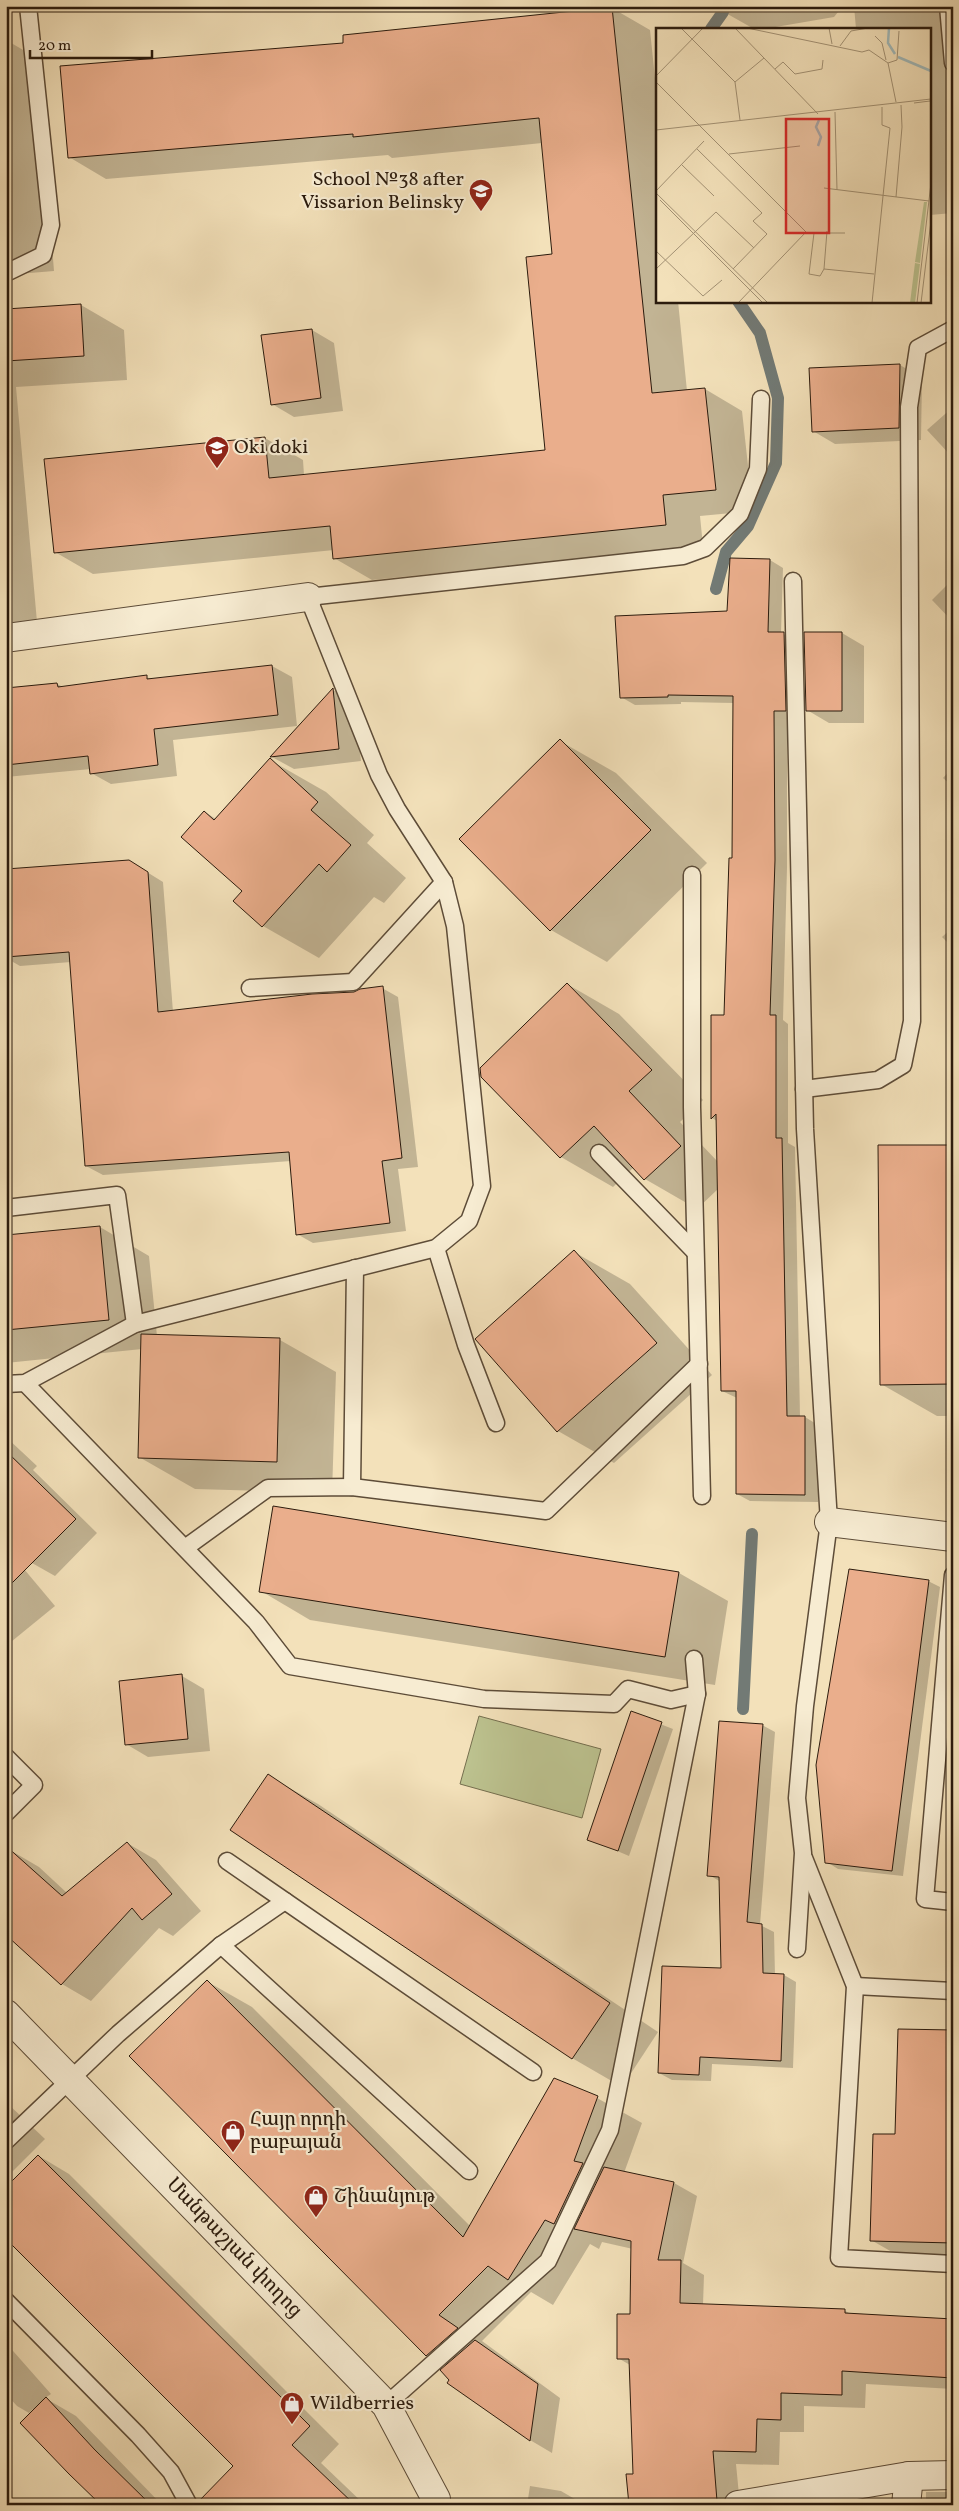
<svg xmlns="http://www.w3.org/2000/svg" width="959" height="2511" font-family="Vollkorn,'Noto Serif Armenian',serif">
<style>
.garden{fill:#bcc28f;stroke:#746e4e}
.shadow{fill:#0003}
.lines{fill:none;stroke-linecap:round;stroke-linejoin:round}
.stream{stroke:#727a75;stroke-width:12}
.building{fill:#eaae8c;stroke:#2b1b0d}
.service-casing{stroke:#5d4c38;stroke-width:19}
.minor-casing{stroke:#5d4c38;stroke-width:30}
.tertiary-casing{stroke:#5d4c38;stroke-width:30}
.service{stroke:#f7ecd2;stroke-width:16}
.minor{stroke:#f7ecd2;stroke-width:28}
.tertiary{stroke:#f7ecd2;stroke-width:28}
.labels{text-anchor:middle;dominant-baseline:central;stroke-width:4.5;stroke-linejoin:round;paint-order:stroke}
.poi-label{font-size:20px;fill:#2b1b0d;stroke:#f7ecd2;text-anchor:start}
.street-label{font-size:20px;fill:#2b1b0d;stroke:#f7ecd2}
.inset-river{fill:none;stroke:#a1babb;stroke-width:2.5}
.inset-road{fill:none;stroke:#a39275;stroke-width:1}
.view{fill:#d62828;fill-opacity:0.15;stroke:#d62828;stroke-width:2.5}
.inset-edge{fill:none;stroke:#2b1b0d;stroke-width:2.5}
</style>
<rect width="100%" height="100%" fill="#f3e1ba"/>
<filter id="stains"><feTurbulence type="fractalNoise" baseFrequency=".004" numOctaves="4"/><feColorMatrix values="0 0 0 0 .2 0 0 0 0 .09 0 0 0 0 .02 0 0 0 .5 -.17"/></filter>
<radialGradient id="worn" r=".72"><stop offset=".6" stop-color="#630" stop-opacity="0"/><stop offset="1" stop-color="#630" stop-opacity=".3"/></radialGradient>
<polygon class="garden" points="479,1716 601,1749 582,1818 460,1784"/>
<g class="shadow">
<polygon points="703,6 763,7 843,6 834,17 764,29 754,29 724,12 725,9 709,10"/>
<polygon points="854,6 953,6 953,213 930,215 930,29 856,29"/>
<polygon points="612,8 650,30 658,107 658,301 678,301 687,391 705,389 742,411 753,511 700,516 703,546 372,580 334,558 334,550 93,574 55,552 265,438 303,460 304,475 547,451 553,255 542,143 392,158 388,155 106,179 69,157 345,44"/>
<polygon points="6,40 37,58 54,271 6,275"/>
<polygon points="6,276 9,310 81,305 124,330 127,380 16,387 38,633 6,636"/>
<polygon points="312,330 334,343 343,411 294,417 272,404 263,336"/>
<polygon points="900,365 922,378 921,440 835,444 813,431 810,369"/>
<polygon points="953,407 953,458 927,430"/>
<polygon points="731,559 770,560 783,568 781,633 797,641 799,718 787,718 787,868 783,1020 788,1024 788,1143 795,1147 800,1417 805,1417 818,1425 818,1502 750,1501 737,1494 737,1398 722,1391 718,1189 697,1209 645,1179 634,1167 613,1187 561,1157 482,1076 567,984 619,1014 703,1100 680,1122 718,1162 717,1121 712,1118 712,1016 725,1016 733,860 734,703 681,702 681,704 635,705 621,697 728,612"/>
<polygon points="953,579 953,622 932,600"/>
<polygon points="842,633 864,646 864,723 829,723 807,710"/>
<polygon points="272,666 292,677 297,726 173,740 177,776 111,784 91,773 91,769 6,777 6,689 57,684 63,687 146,677 152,679"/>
<polygon points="333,690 355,702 361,761 294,769 272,757"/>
<polygon points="560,741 616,773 707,863 607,962 551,930"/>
<polygon points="270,760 326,792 374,835 367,843 406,878 384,903 374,897 319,958 263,926 205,812 216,819"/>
<polygon points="953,767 953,787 943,778"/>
<polygon points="129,861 163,882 173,1012 354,993 382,988 398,997 418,1167 398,1169 406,1231 313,1243 297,1234 291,1161 103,1175 86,1166 71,962 20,966 6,958 6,870"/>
<polygon points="953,927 953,948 942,937"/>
<polygon points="949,1146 953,1148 953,1416 937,1416 881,1384"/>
<polygon points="100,1227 149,1256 157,1336 280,1340 336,1372 332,1493 195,1489 139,1457 142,1349 6,1363 6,1237"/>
<polygon points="574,1252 630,1284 712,1375 614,1463 558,1431"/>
<polygon points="6,1437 37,1466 33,1470 97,1533 55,1576 32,1563 6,1538"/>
<polygon points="274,1508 679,1573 728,1601 715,1685 310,1620 261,1591"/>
<polygon points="6,1559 24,1569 55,1606 6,1646"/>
<polygon points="928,1581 940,1587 903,1876 838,1869 827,1862"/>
<polygon points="182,1676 204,1689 210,1751 148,1757 126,1744"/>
<polygon points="632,1713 673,1729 629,1856 589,1839"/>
<polygon points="762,1725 775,1732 760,1925 774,1932 775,1975 784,1975 796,1982 793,2068 712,2064 711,2081 672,2080 659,2073 722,1969 721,1882 709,1875"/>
<polygon points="268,1776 318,1804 658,2032 622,2087 572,2058"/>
<polygon points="6,1793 12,1799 6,1805"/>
<polygon points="127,1843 156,1860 201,1911 173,1936 159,1928 91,2001 62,1984 10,1850 39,1867 67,1893"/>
<polygon points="208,1982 252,2007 471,2227 597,2098 642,2123 624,2173 674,2183 697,2196 683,2263 704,2275 703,2305 844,2310 852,2315 953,2320 953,2389 866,2384 865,2408 804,2406 804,2432 780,2432 779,2465 736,2464 740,2505 630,2505 634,2475 630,2365 618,2358 631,2315 633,2249 602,2242 599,2249 590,2244 553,2305 531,2292 482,2341 560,2398 552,2453 530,2440 449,2383 451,2380 446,2366 427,2355"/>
<polygon points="953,2032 953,2273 927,2272 871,2240"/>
<polygon points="6,2102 45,2139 6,2178"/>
<polygon points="39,2156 69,2174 339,2444 321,2463 365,2505 199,2505 235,2466"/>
<polygon points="6,2343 51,2394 45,2398 76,2416 162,2505 103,2505 35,2410 33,2409 29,2413 17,2406 6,2394"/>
<polygon points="530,2486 561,2491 585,2505 527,2505"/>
<rect x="926" y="2492" width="27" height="13"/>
</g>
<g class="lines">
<g class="stream">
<polyline points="711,29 723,12"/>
<polyline points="716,589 726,552 748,526 776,463 778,398 760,333 738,301"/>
<polyline points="743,1709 752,1534"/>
</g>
</g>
<g class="building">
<polygon points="612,7 652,393 705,388 716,490 663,495 666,525 333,559 330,526 54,553 44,459 265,437 269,478 545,450 526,257 552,254 539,118 353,137 353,134 68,158 60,66 343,43 343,35"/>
<polygon points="81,304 84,356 6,361 6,309"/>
<polygon points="312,329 321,398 271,405 261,335"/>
<polygon points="900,364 899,428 812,432 809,368"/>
<polygon points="730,558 770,559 768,632 784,632 786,711 774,711 775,860 770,1015 776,1015 776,1138 782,1138 787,1416 805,1416 805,1495 736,1494 736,1391 721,1391 716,1114 711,1119 711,1015 724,1015 729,858 732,858 733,696 668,695 668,697 620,698 615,616 727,611"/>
<polygon points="804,632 842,632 842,711 806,711"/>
<polygon points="272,665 278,715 154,729 158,765 90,774 88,756 6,765 6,688 57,683 58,687 147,675 147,679"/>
<polygon points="333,688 339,749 270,757"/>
<polygon points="560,739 651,830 550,931 459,839"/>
<polygon points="270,758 318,802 311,810 351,845 327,872 319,864 262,927 233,901 242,891 181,837 204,811 214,820"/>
<polygon points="129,860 148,872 158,1012 312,994 354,992 360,989 383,986 402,1158 382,1161 390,1223 296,1235 289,1152 85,1166 69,952 6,957 6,869"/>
<polygon points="567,983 652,1070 629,1091 681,1146 644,1180 594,1126 560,1158 481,1077 480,1068"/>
<polygon points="878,1145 950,1145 952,1384 880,1385"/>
<polygon points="100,1226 109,1320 6,1330 6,1235"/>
<polygon points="574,1250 657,1343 557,1432 475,1339"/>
<polygon points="141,1334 280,1338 277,1462 138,1458"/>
<polygon points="6,1451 76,1519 6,1589"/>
<polygon points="273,1506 679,1572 665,1657 259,1592"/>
<polygon points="849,1569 929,1580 892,1871 825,1863 816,1765"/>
<polygon points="182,1674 188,1739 125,1745 119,1681"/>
<polygon points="631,1711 662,1722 618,1851 587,1840"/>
<polygon points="719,1721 763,1724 747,1922 762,1924 763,1973 784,1974 781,2061 700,2057 699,2075 658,2073 662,1966 721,1968 719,1877 707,1876"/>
<polygon points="268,1774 610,2003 572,2059 230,1830"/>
<polygon points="127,1842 172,1894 142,1920 132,1908 61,1985 6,1935 6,1846 62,1896"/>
<polygon points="207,1980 463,2237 554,2078 598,2096 574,2161 583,2163 554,2224 545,2220 508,2280 488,2266 439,2315 458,2328 426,2356 129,2056"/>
<polygon points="898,2029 953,2030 953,2243 870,2241 873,2134 895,2134"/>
<polygon points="38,2155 310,2426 292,2445 355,2505 199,2505 198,2502 233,2466 6,2239 6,2187"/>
<polygon points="604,2167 674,2182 658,2260 681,2260 680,2303 845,2309 845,2313 953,2319 953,2378 842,2371 842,2395 781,2393 781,2420 757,2419 756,2452 713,2451 717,2501 675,2505 629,2505 626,2474 633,2474 629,2359 617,2359 617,2314 630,2314 631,2241 574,2229"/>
<polygon points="475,2340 538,2384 530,2441 447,2383 449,2380 440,2370"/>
<polygon points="46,2397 95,2450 151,2505 101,2505 69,2474 20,2423"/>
</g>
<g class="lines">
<defs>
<g id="service">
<polyline points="948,6 953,63"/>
<polyline points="6,273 43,255 51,225 28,6"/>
<polyline points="793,581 805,1129 829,1522 805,1706 797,1798 803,1853 797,1949"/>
<polyline points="692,875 692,1107 702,1496"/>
<polyline points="250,988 353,982 444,882"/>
<polyline points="804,1089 878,1080 903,1065 912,1021 909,407 918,348 953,329"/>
<polyline points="599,1153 695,1252"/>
<polyline points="6,1208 117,1195 135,1324"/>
<polyline points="436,1248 466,1345 496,1423"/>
<polyline points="25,1383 256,1622 290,1666 484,1699 614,1704 628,1689 671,1700 697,1694"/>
<polyline points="6,1384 25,1383 135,1324 436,1248 469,1221 482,1186 455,926 444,882 397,809 379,775 308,597 683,556 705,548 740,514 758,469 761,399"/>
<polyline points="352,1487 355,1268"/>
<polyline points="185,1548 268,1488 352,1487 546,1511 699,1364"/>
<polyline points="953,1575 925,1899 953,1902"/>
<polyline points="6,1757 34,1785 6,1813"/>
<polyline points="804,1858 855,1986 839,2258 953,2264"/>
<polyline points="227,1861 533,2072"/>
<polyline points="221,1945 469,2171"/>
<polyline points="855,1986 953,1991"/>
<polyline points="6,2141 118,2034 221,1945 285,1901"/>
<polyline points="6,2301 138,2435 171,2472 189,2505"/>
<polyline points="386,2405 548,2261 610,2130 697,1694 694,1659"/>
</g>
<g id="minor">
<polyline points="6,638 308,597"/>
<polyline points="829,1522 953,1537"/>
<polyline points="738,2505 909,2476 953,2475"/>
<polyline points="906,2505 909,2476"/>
</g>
<polyline id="tertiary" points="6,2014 386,2405 436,2499 434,2505"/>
</defs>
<use href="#service" class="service-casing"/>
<use href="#minor" class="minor-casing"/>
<use href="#tertiary" class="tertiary-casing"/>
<use href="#service" class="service"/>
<use href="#minor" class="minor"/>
<use href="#tertiary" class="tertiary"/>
</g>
<defs>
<symbol id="school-pin" viewBox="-11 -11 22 30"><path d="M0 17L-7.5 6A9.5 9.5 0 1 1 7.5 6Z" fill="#8f2418" stroke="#f7ecd2"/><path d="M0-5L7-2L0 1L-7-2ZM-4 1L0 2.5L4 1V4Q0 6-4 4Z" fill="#fff"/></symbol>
<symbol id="shop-pin" viewBox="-11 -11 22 30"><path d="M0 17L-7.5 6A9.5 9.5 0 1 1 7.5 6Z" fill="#8f2418" stroke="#f7ecd2"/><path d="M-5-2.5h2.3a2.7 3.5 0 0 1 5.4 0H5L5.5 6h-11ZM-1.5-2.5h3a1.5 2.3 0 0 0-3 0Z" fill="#fff"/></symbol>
</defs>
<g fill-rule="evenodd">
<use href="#school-pin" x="467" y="177" width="28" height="38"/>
<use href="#school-pin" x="203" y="434" width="28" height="38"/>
<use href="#shop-pin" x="219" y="2118" width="28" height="38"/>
<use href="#shop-pin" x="302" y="2183" width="28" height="38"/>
<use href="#shop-pin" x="278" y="2390" width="28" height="38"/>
</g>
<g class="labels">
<g class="poi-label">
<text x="464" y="180" text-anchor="end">School №38 after<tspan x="464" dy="23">Vissarion Belinsky</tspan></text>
<text x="234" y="448">Oki doki</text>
<text x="250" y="2120">Հայր որդի<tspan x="250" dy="23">բաբայան</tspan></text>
<text x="334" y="2197">Շինանյութ</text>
<text x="310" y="2404">Wildberries</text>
</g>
<g class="street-label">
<text transform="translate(234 2248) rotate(46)">Մանթաշյան փողոց</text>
</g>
</g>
<g transform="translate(656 28)">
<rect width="275" height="275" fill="#f3e1ba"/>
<path d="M268,174H271L264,235L259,234ZM259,235L264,236L259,275H254Z" fill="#bcc28f"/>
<path class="inset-river" d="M233,0L232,15L239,26M242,29L275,43M162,118L165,109L160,99L163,92"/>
<path class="inset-road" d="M25,0L79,54M79,0L162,86M91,0L206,24L213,22L232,35L240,74M173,0L176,16M219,8L226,15L230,32M184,18L195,3L212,0M232,35L241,32L243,3M119,41L127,34L139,46L166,41L167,32M0,48L47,0M0,54L150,204L82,275M79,54L84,92M79,54L108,30M258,75L274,73M179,84L181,162M0,102L275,71M41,121L106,185L97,193L111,206L77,241M73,126L144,118M26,137L58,168M168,160L273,173M0,163L48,113M0,165L112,275M240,169L246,99L245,77M4,172L107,275M189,205H158L153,246L164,248L168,241L218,246M0,223L47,268L66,252M0,241L60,184L98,220M168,241L171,203M216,275L234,100L226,97V79M261,275L275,155M265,275L275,193"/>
<path class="view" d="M130,91H173V205H130Z"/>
<rect width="275" height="275" class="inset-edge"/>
</g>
<rect width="959" height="2511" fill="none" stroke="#f3e1ba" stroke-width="25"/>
<rect x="8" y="8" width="944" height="2496" fill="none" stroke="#2b1b0d" stroke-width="2.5"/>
<rect x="12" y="12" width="934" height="2486" fill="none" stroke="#2b1b0d"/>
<path d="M30 50v8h122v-8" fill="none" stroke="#2b1b0d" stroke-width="2.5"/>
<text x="38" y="50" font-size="15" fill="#2b1b0d" stroke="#f7ecd2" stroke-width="4" paint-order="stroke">20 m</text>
<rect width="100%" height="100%" filter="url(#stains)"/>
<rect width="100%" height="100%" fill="url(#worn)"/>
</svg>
